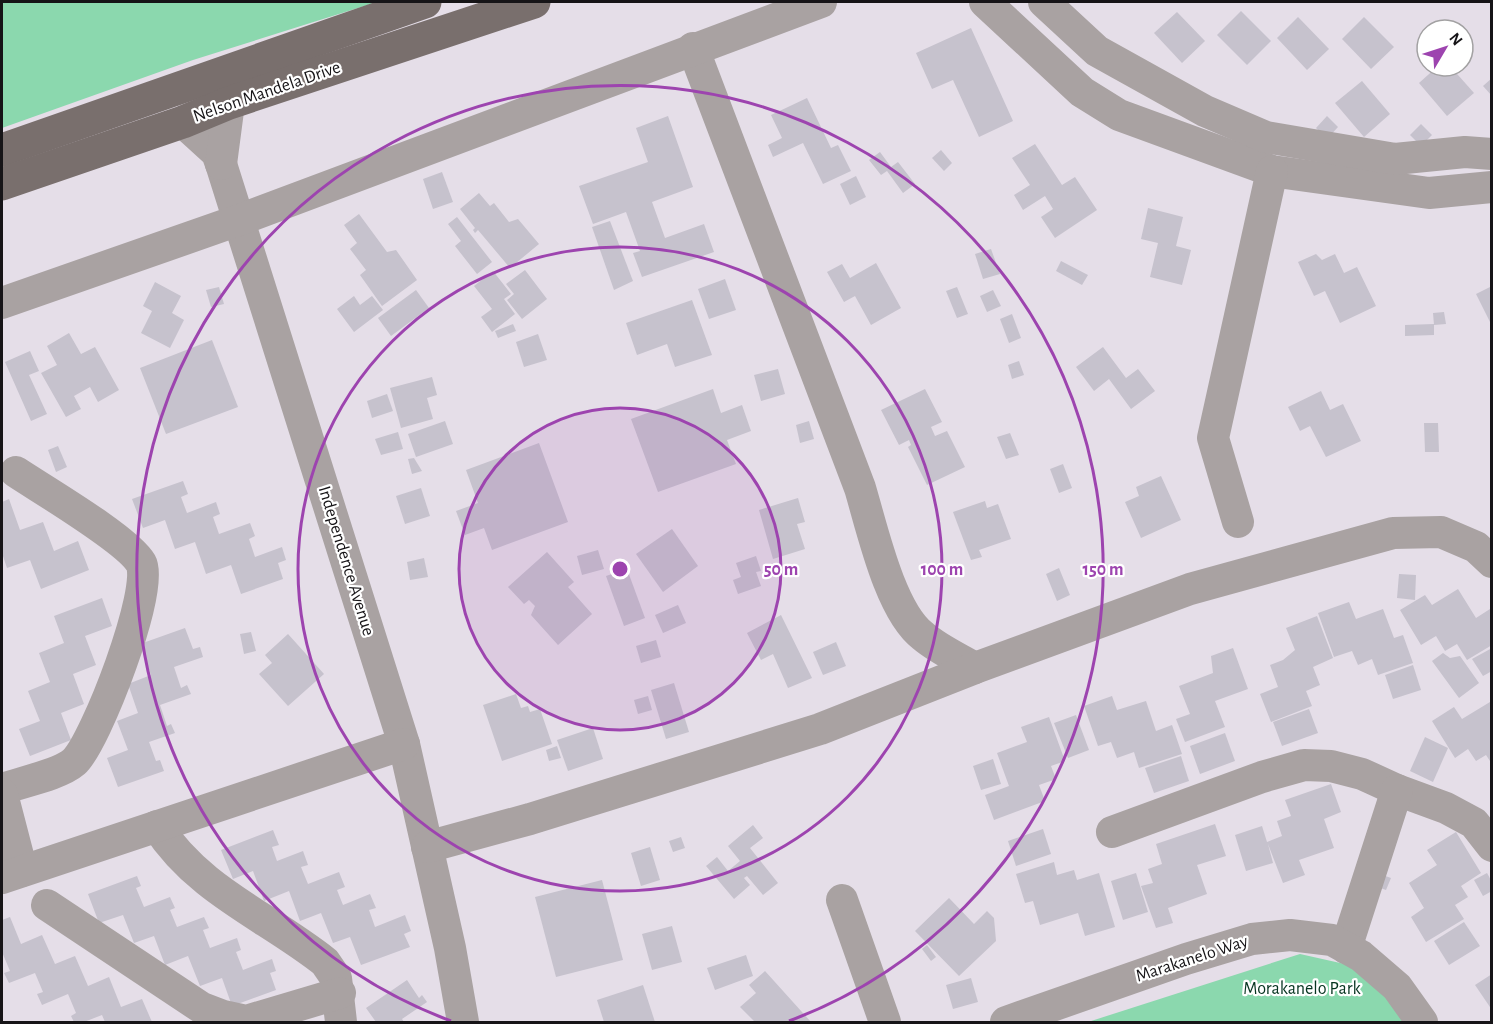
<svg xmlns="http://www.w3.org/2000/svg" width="1493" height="1024" font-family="'Alegreya Sans',sans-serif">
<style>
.green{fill:#8bd8ae}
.building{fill:#c6c2cd}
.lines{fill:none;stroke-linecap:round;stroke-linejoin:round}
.minor{stroke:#a9a2a2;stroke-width:32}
.major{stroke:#796f6d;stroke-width:33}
.ring{fill:none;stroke:#9d44af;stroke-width:3}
.labels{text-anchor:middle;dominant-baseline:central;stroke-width:4.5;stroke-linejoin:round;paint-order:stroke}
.street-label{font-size:18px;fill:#161417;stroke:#fff}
.park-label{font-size:18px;fill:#063420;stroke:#fff}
.centre{fill:#9d44af;stroke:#fff;stroke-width:3}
.ring-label{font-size:18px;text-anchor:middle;font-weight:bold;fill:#9d44af;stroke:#fff;stroke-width:4.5;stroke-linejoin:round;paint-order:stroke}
</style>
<rect width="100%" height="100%" fill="#e5dee8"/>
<g class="green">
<polygon points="2,2 377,2 193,60 2,128"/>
<polygon points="1300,954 1358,967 1419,1022 1088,1022"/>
</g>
<g class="building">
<polygon points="1241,11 1271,41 1247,65 1217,35"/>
<polygon points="1177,12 1205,41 1182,63 1154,33"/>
<polygon points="1298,17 1329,49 1307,70 1277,38"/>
<polygon points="1364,17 1394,47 1371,69 1342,39"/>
<polygon points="971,28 1013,121 979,137 953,80 932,89 916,53"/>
<polygon points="1438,66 1450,66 1474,93 1447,116 1419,83"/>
<polygon points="1492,78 1492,96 1483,86"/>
<polygon points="1362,81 1390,114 1364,137 1335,103"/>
<polygon points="807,98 831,148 838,145 851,171 823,184 803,143 773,157 768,145 782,138 771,115"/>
<polygon points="668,116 693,187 652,202 665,238 704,224 714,252 642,277 633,253 640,251 626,212 593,224 579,186 648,162 636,128"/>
<polygon points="1327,116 1338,127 1327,139 1316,128"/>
<polygon points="1421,124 1432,135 1421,146 1410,135"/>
<polygon points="1035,144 1062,185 1075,177 1097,210 1055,238 1041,217 1053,209 1045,196 1023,210 1014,195 1030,185 1012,158"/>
<polygon points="941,150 952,163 944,171 932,158"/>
<polygon points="880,152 891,167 898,162 915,184 903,193 887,171 881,175 869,160"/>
<polygon points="442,172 453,202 433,209 423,179"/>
<polygon points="856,176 866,197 850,205 840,184"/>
<polygon points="479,193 490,206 494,203 509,222 518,219 539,244 510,268 478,230 475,233 473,230 475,228 460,209"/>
<polygon points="1148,208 1183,217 1176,246 1191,250 1182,285 1150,277 1158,243 1141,239"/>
<polygon points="359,214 387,252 396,250 417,280 382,306 360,275 366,270 350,249 357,243 344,225"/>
<polygon points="457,217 492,262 477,274 455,246 461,241 448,224"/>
<polygon points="610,221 633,281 614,290 592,227"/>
<polygon points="991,249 1000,274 983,279 975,254"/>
<polygon points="1316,254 1322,260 1335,254 1344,273 1357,267 1376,306 1340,323 1325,291 1314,296 1298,262"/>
<polygon points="1061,261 1088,275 1082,285 1056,271"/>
<polygon points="876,263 901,308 871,325 855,296 844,302 827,272 842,264 850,278"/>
<polygon points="525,270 547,299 522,319 507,300 514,294 506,284"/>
<polygon points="493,271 511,294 504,299 515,314 492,332 481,317 492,309 474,286"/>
<polygon points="725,279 736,310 709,319 698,289"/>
<polygon points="155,282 181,296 172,313 184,320 170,348 141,333 152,311 143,306"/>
<polygon points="1492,286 1492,321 1490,322 1476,294"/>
<polygon points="219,287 224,304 211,307 206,290"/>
<polygon points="957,287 968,314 957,318 946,291"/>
<polygon points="416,290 429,308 391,336 378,318"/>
<polygon points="993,290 1001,306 987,312 980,296"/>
<polygon points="354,296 360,305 372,296 383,310 354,332 337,309"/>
<polygon points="692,300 712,355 675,367 667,344 637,355 626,323"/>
<polygon points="1444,312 1446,324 1434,325 1433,313"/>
<polygon points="1012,314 1021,338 1009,343 1000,319"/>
<polygon points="513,324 516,331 498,338 495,331"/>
<polygon points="1434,324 1434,335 1405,336 1405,325"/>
<polygon points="69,333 81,354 95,347 119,390 98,402 90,387 74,396 81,409 66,417 41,373 57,365 47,346"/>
<polygon points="538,334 547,360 524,367 516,342"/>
<polygon points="212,340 238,407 166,434 140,368"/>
<polygon points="1103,347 1126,378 1138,369 1155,391 1131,409 1109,379 1094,391 1076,367"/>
<polygon points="30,351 39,371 29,375 47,414 31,421 5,362"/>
<polygon points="1019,361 1024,375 1012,379 1008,365"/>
<polygon points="778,369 785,394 761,401 754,375"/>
<polygon points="432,377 437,395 427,398 433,419 401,428 390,388"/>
<polygon points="713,389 721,413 742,405 751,431 727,440 736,464 658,492 631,419"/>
<polygon points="925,389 942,422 931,427 935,436 947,431 965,467 927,485 908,447 911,445 909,440 899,445 881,410"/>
<polygon points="1321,391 1330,410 1343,404 1361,441 1326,457 1310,426 1300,431 1288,407"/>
<polygon points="387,394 393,411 372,418 367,401"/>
<polygon points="445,421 453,444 416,457 408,434"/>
<polygon points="809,421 814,439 800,443 796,425"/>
<polygon points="1424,423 1438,423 1439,452 1425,452"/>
<polygon points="398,432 403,449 381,455 375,439"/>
<polygon points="1010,433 1019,455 1006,459 997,437"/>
<polygon points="539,443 568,522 492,550 484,528 465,535 456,511 478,503 466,470"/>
<polygon points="58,446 67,467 56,472 48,450"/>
<polygon points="414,458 422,471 412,474 408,459"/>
<polygon points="1063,464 1072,488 1059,493 1050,469"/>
<polygon points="1161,476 1181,520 1141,538 1125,502 1139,496 1136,487"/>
<polygon points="183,481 188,494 181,497 187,513 216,502 220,514 213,517 219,534 250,523 255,536 249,539 255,557 282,547 286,560 278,563 283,579 241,594 231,565 206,574 195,542 175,549 165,520 143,528 132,499"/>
<polygon points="421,488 430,516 405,524 396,496"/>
<polygon points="798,498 805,522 797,524 805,549 773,559 759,510"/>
<polygon points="9,499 20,530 43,522 54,551 78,541 89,570 41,589 30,560 7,568 2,553 2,502"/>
<polygon points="985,501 987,508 998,504 1011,539 979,550 982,557 971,560 953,512"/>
<polygon points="672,529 698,566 663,592 636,554"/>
<polygon points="598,550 604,569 582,575 577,556"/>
<polygon points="547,552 574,582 568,587 592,614 558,645 531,615 535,606 529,600 524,604 508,587"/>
<polygon points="756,556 761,571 756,572 761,586 738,594 733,580 741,577 736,563"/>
<polygon points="424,558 428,577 410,580 407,562"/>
<polygon points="1059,568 1070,595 1057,601 1046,574"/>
<polygon points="627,569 645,618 624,626 606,576"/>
<polygon points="1399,574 1416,575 1415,600 1397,598"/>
<polygon points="1458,589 1476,618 1490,609 1492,611 1492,645 1467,660 1457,644 1445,651 1436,636 1421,645 1400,610 1425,595 1432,605"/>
<polygon points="102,598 112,626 85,636 96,665 73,674 84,704 61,713 71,740 30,756 19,729 40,721 28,691 50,682 39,653 64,643 54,616"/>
<polygon points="1349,602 1356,619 1383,609 1394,638 1403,635 1413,663 1378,675 1372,659 1358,665 1352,651 1334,657 1318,613"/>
<polygon points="678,605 686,623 663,633 655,615"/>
<polygon points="781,615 812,678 788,688 773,654 761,660 747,633"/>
<polygon points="1317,616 1333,658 1313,667 1320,685 1306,691 1312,706 1271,722 1260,694 1278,687 1270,665 1283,660 1295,650 1286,628"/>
<polygon points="185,628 193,649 200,647 203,657 174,667 181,688 187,685 191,694 160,705 167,726 171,724 175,733 149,742 156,761 160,760 164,771 118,787 107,758 128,750 117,721 138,713 128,684 151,675 140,644"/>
<polygon points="251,632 256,651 244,654 240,634"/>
<polygon points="288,634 324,674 288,706 259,674 272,663 265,655"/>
<polygon points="656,640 661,657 641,663 636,646"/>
<polygon points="836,642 846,666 823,675 813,652"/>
<polygon points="1233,648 1248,689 1215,701 1225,727 1185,742 1176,719 1190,714 1179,686 1213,673 1211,656"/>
<polygon points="1492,648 1492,671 1483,676 1472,659"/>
<polygon points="1443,653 1450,658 1460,656 1479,683 1459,698 1432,661"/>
<polygon points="1413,665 1421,690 1393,699 1385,675"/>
<polygon points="674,683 689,732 666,739 651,690"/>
<polygon points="516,694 521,708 528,706 530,712 540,709 552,744 502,761 483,705"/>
<polygon points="648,696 652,710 638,714 634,700"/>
<polygon points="1112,696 1117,710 1146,701 1156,731 1172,725 1182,754 1139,768 1134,752 1117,758 1111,742 1098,746 1084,706"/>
<polygon points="1490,702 1492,764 1486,755 1476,761 1468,749 1455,758 1432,721 1454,707 1462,719"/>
<polygon points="1309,709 1318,733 1282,746 1273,722"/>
<polygon points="1076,715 1089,750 1068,758 1054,723"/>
<polygon points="1049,717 1065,761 1051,766 1056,779 1039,785 1045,801 994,820 985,795 1009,786 997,753 1027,742 1021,727"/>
<polygon points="593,728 603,759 568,771 557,740"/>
<polygon points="1225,733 1235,761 1200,774 1190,746"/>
<polygon points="1425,737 1448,748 1433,782 1410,771"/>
<polygon points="557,746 561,758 549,761 546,750"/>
<polygon points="1181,756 1189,781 1154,793 1145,768"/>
<polygon points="993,759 1001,784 981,790 973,766"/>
<polygon points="1331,784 1341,812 1324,819 1334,848 1299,860 1305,875 1283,883 1268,844 1273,863 1246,871 1235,835 1262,826 1267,842 1282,836 1277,821 1291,816 1285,800"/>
<polygon points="1215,824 1226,856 1197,865 1207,894 1168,908 1173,923 1156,928 1141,886 1153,883 1148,869 1162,864 1156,844"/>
<polygon points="753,825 763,838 750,848 778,883 763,895 747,876 744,878 750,885 734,899 706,866 717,857 728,871 740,861 728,846"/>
<polygon points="1043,829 1051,854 1016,866 1008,841"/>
<polygon points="273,830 279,845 272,847 277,861 303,851 308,865 301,867 308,884 339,872 345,887 337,890 343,905 370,894 376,908 369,910 375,927 405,915 411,931 404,934 410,947 361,965 350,937 333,943 321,913 300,921 289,891 264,901 253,871 233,879 221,850"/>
<polygon points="1456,832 1481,873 1461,886 1468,897 1455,905 1464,919 1426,942 1411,917 1424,908 1409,883 1437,865 1427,850"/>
<polygon points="681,837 685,848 673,852 669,841"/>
<polygon points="650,847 660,880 641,886 631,853"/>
<polygon points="1054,862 1057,875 1074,870 1077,880 1099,873 1115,927 1085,936 1078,913 1040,925 1033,901 1025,903 1016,874"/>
<polygon points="1136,873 1148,912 1123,920 1111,881"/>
<polygon points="1377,873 1391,878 1386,890 1372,885"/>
<polygon points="1487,873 1492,882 1492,891 1483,896 1474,880"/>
<polygon points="137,876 141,886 136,888 144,907 170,897 175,908 170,910 177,927 204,917 209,928 203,930 210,948 237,938 241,950 236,952 243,970 272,959 276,971 270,973 276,990 232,1006 222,978 200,986 188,956 165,965 154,936 134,943 123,915 99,923 88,894"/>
<polygon points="602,880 623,960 556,977 535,897"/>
<polygon points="949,898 974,924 987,911 994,918 996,941 959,976 915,931"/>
<polygon points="10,917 21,944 42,935 55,964 75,956 88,986 109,977 121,1007 142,999 152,1022 105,1022 102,1015 84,1022 74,1022 71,1016 76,1013 68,994 42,1005 37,994 43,992 35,973 9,983 4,973 10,971 2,952 2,920"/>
<polygon points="1464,922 1480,946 1449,965 1434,941"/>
<polygon points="672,926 682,962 652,970 642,934"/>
<polygon points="927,945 936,957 931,961 922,949"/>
<polygon points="746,955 753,976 715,990 707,968"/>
<polygon points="765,971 811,1022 755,1022 740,1007 756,993 749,985"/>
<polygon points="1492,974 1492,1010 1475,985"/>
<polygon points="971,978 978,1002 953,1009 946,985"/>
<polygon points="407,980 419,998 422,995 427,1002 402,1019 404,1022 376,1022 366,1008"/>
<polygon points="643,985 655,1022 604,1022 597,1000"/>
</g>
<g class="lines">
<g class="minor">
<polyline points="985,2 1082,92 1119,115 1272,171 1429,193 1492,187"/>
<polyline points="1044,2 1097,51 1205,111 1266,137 1395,159 1465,152 1492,154"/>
<path d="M693,48L860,488C872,528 890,611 923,636C938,649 958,658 975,668"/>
<polyline points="183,122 217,153 221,164 404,744 450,948 463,1022"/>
<polyline points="221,164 229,103"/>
<polyline points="2,303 239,220 821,2"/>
<polyline points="1238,522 1213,438 1272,171"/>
<path d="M2,789C21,782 59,775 74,762C96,742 155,587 141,563C127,539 43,490 16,472"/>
<polyline points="2,794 22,871"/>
<path d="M157,826C199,891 267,916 325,962L336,978L341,1022"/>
<polyline points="1112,832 1262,777 1304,765 1331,766 1362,774 1397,790 1446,808 1474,823 1492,846"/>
<polyline points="427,847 530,819 820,729 975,668 1190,589 1393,533 1441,532 1476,547 1492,562"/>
<polyline points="2,878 404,744"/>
<polyline points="842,900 885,1022"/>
<polyline points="47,905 202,1008 223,1016 246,1021 340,993"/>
<polyline points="1346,948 1397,790"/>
<polyline points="1006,1022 1186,959 1252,939 1290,935 1332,940 1361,956 1397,987 1422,1022"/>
</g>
<g class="major">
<polyline points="2,150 425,2"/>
<polyline points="2,184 183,122 229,103 534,2"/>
</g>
</g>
<circle cx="620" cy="569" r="161" fill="#9d44af" fill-opacity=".12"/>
<g class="ring">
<circle cx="620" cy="569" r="161"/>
<circle cx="620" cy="569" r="322"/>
<path d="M451 1021A483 483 0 1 1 789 1021"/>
</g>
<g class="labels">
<g class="street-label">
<text transform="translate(267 92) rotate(-19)">Nelson Mandela Drive</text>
<text transform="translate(346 561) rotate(73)">Independence Avenue</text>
<text transform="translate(1192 959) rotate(-18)">Marakanelo Way</text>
</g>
<g class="park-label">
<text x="1302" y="989">Morakanelo Park</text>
</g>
</g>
<circle cx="620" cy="569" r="9" class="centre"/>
<g class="ring-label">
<text x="781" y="575">50 m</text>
<text x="942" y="575">100 m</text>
<text x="1103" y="575">150 m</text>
</g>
<rect width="1493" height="1024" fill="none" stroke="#161417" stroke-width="6"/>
<g transform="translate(1445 48) rotate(51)"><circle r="28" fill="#ffffff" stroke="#a2a1a2" stroke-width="1.5"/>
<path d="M0-4.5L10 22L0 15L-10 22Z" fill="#9d44af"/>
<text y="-9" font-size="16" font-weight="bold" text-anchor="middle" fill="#161417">N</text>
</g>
</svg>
